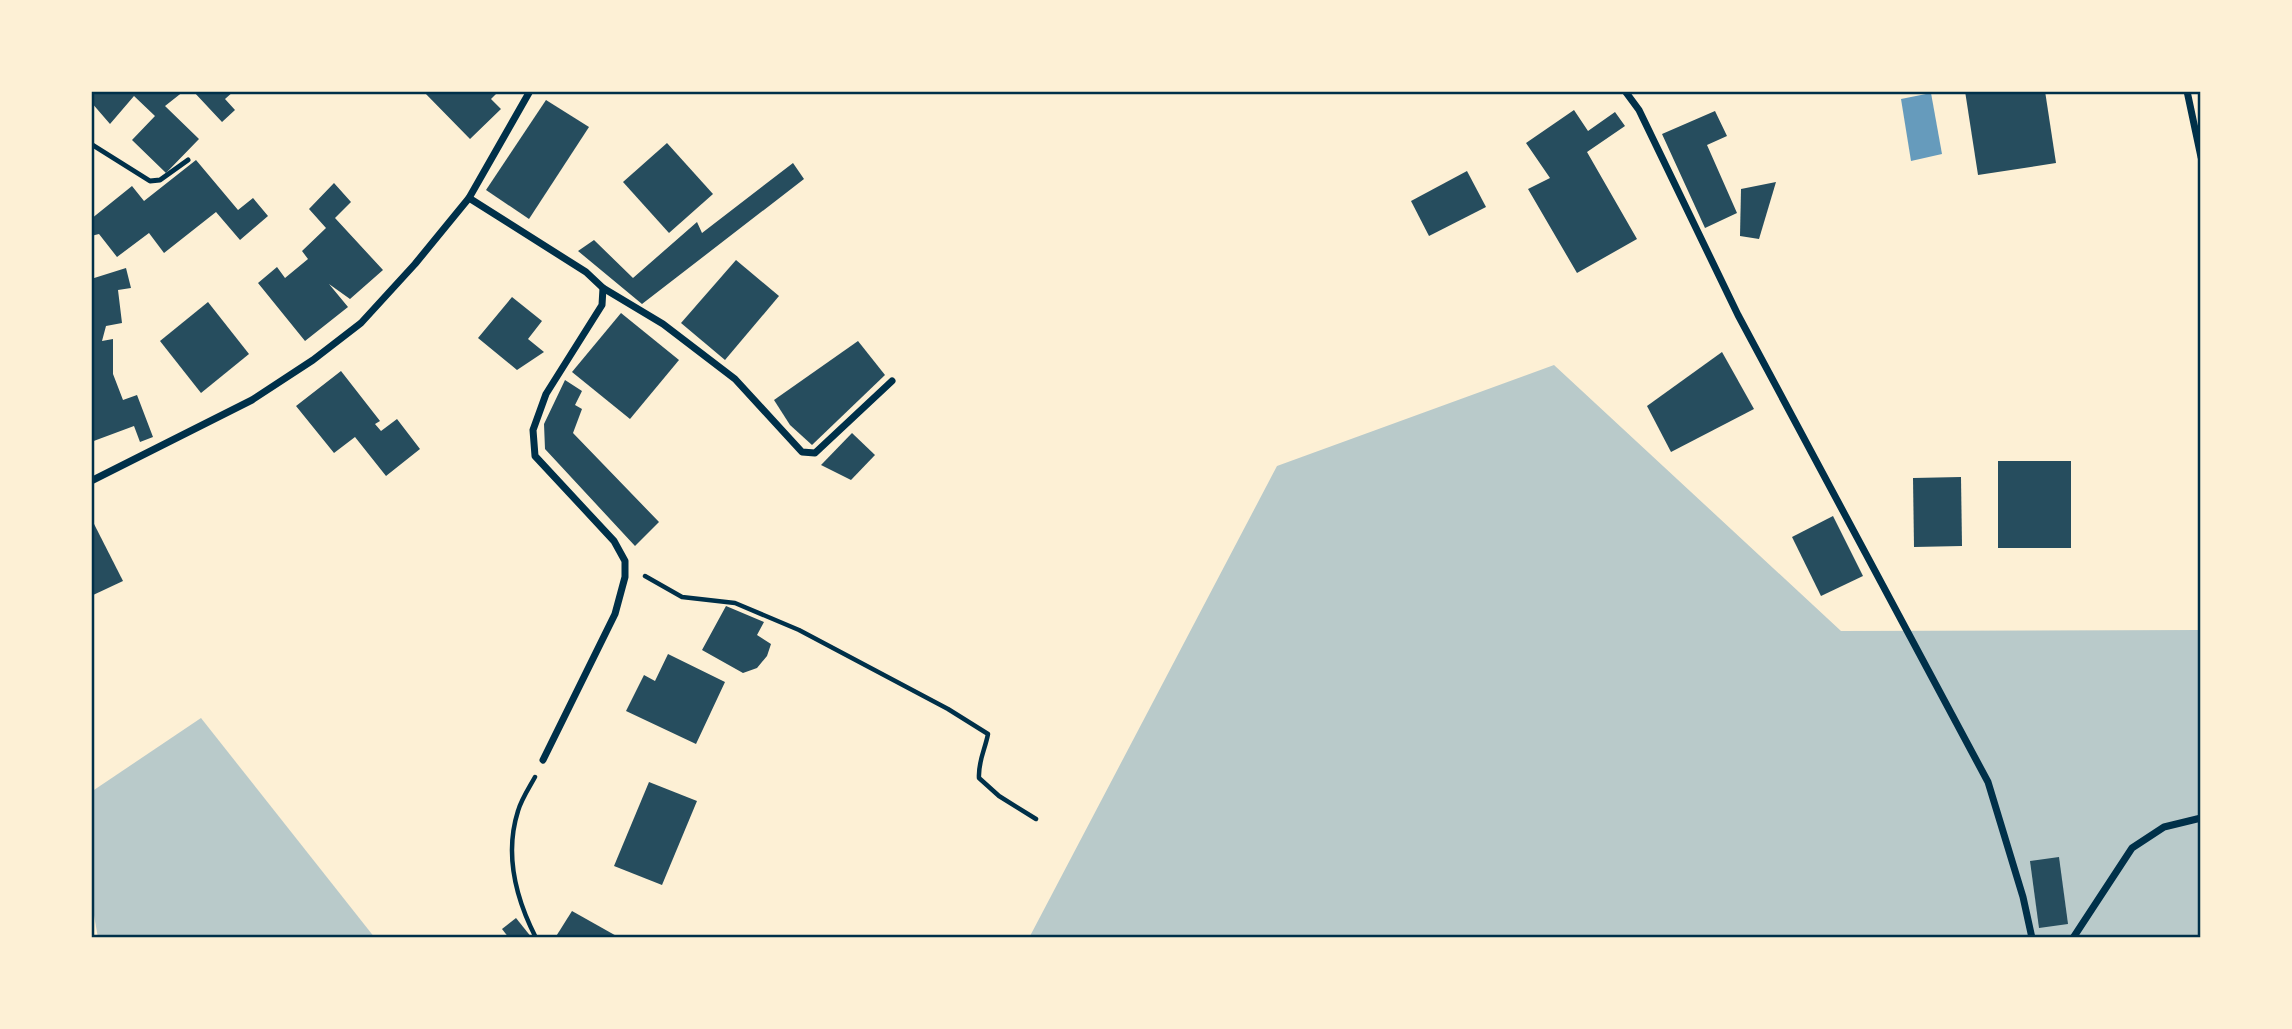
<svg xmlns="http://www.w3.org/2000/svg" width="2292" height="1029" font-family="Rubik,sans-serif">
<style>
.green{fill:#b9caca}
.water{fill:#669bbc}
.building{fill:#264d5e}
.lines{fill:none;stroke-linecap:round;stroke-linejoin:round}
.path{stroke:#003049;stroke-width:4.5}
.service{stroke:#003049;stroke-width:5}
.minor{stroke:#003049;stroke-width:7}
.neatline{fill:none;stroke:#003049;stroke-width:2.5}
</style>
<rect width="100%" height="100%" fill="#fdf0d5"/>
<g class="green">
<polygon points="1554,365 1841,631 2201,630 2201,938 1029,938 1277,466"/>
<polygon points="201,718 375,938 98,938 91,898 91,792"/>
</g>
<polygon class="water" points="1931,93 1942,154 1911,161 1901,99"/>
<g class="building">
<polygon points="91,91 184,91 165,106 199,139 166,173 132,140 155,116 134,96 110,124 91,102"/>
<polygon points="193,91 234,91 225,99 235,110 222,122"/>
<polygon points="423,91 499,91 491,99 501,109 470,139"/>
<polygon points="1965,91 2045,91 2056,163 1978,175"/>
<polygon points="546,100 589,127 529,219 486,190"/>
<polygon points="1574,110 1588,131 1615,112 1625,126 1587,152 1637,239 1577,273 1528,189 1550,178 1526,143"/>
<polygon points="1715,111 1727,136 1707,145 1737,213 1705,228 1662,134"/>
<polygon points="667,143 713,194 669,233 623,182"/>
<polygon points="196,160 238,210 253,198 268,216 240,240 216,212 164,253 149,233 117,257 99,234 91,236 91,219 132,186 144,201"/>
<polygon points="793,163 804,179 642,304 578,251 594,240 633,278 697,222 702,233"/>
<polygon points="1467,171 1486,207 1429,236 1411,201"/>
<polygon points="1776,182 1759,239 1740,236 1741,189"/>
<polygon points="334,183 351,202 335,218 383,270 350,299 329,284 348,307 305,341 258,283 277,267 285,278 308,259 302,251 326,228 309,209"/>
<polygon points="736,260 779,296 725,360 681,323"/>
<polygon points="126,268 131,288 118,290 122,323 106,326 102,341 113,339 113,374 123,400 137,395 153,437 140,442 134,426 91,442 91,302 93,302 91,279"/>
<polygon points="512,297 542,321 528,339 544,352 517,370 478,338"/>
<polygon points="208,302 249,354 201,393 160,341"/>
<polygon points="621,313 679,360 630,419 572,372"/>
<polygon points="858,341 885,375 812,445 790,425 774,400"/>
<polygon points="1722,352 1754,409 1671,452 1647,406"/>
<polygon points="341,371 380,421 375,424 381,431 397,419 420,449 386,476 355,437 334,453 296,406"/>
<polygon points="565,380 582,391 575,405 582,409 573,433 659,522 635,546 545,449 544,424"/>
<polygon points="852,433 875,455 851,480 821,465"/>
<rect x="1998" y="461" width="73" height="87"/>
<polygon points="1961,477 1962,546 1914,547 1913,478"/>
<polygon points="1833,516 1863,576 1821,596 1792,537"/>
<polygon points="91,518 123,581 91,596"/>
<polygon points="726,606 764,622 757,635 771,644 767,656 757,668 743,673 702,650"/>
<polygon points="668,654 725,682 696,744 626,711 644,675 655,681"/>
<polygon points="649,782 697,801 662,885 614,866"/>
<polygon points="2059,857 2068,924 2039,928 2030,861"/>
<polygon points="572,911 620,938 555,938"/>
<polygon points="516,918 532,938 509,938 502,929"/>
</g>
<g class="lines">
<g class="path">
<path d="M645,576L682,597L735,603L799,630L948,709L988,734C985,750 978,761 979,778L999,796L1036,819"/>
<path d="M535,777C529,788 521,800 518,811C504,855 516,899 536,938"/>
</g>
<polyline class="service" points="91,144 150,181 160,180 188,160"/>
<g class="minor">
<polyline points="1625,91 1639,110 1738,315 1988,782 2023,897 2032,938"/>
<polyline points="2187,91 2201,157"/>
<polyline points="469,198 586,272 603,288 602,305 546,394 533,430 535,456 614,541 625,561 625,577 615,614 543,760"/>
<polyline points="603,288 663,324 735,379 802,452 815,453 892,381"/>
<polyline points="91,481 252,400 313,360 361,323 415,264 469,198 530,91"/>
<polyline points="2073,938 2132,848 2164,827 2201,818"/>
</g>
</g>
<rect width="2292" height="1029" fill="none" stroke="#fdf0d5" stroke-width="186"/>
<rect x="93" y="93" width="2106" height="843" class="neatline"/>
</svg>
